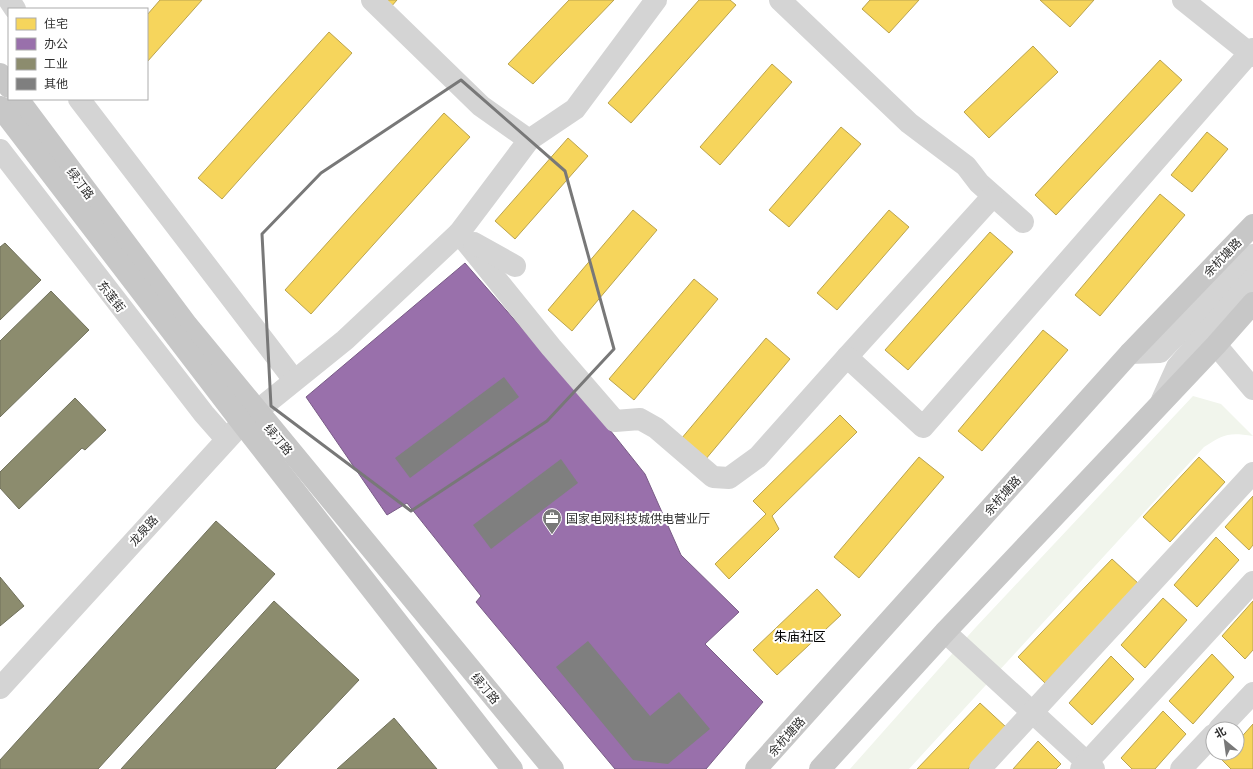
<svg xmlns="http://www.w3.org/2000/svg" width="1253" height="769" font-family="Barlow,'Noto Sans SC',sans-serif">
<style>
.green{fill:#f1f5ec}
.homes{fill:#f6d55c;stroke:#baa34e}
.offices{fill:#9970ab;stroke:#795c86}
.industry{fill:#8c8c6e;stroke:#70705b}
.building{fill:#7f7f7f}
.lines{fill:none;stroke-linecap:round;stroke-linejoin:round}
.minor{stroke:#d4d4d4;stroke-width:22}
.major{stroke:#c7c7c7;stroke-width:22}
.marked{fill:none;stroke:#787878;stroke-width:3;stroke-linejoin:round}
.labels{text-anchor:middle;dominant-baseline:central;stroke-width:4;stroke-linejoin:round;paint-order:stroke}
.street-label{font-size:12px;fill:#2f2f2f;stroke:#fff}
.poi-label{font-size:12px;fill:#2f2f2f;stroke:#fff;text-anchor:start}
.neighbourhood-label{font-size:13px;fill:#000;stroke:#fff}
</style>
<rect width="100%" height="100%" fill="#fff"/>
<path class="green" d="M1193,396L1221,404L1253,436C1228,432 1224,434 1204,447L909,769H850L976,627Z"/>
<g class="homes">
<polygon points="160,0 202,0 147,62 147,15"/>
<polygon points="381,0 397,0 390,8"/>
<polygon points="569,0 614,0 533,84 508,64"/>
<polygon points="699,0 730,0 736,5 631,123 608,103"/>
<polygon points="870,0 919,0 889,33 862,9"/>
<polygon points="1040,0 1094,0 1070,27"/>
<polygon points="329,32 352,53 222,199 198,178"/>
<polygon points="1033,46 1058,72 989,138 964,112"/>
<polygon points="1160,60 1182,80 1056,215 1035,195"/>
<polygon points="772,64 792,82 720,165 700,147"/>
<polygon points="444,113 470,137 311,314 285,290"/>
<polygon points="841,127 861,144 789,227 769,210"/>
<polygon points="1207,132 1228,149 1192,192 1171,175"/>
<polygon points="568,138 588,156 515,239 495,221"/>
<polygon points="1160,194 1185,215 1100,316 1075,295"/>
<polygon points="633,210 657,230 572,331 548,310"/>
<polygon points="889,210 909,227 837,310 817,293"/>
<polygon points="990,232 1013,252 908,370 885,350"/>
<polygon points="694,279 718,299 634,400 609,379"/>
<polygon points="1043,330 1068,350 982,451 958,431"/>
<polygon points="766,338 790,359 705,460 681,439"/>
<polygon points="840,415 857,432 772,516 779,529 729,579 715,564 766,514 753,501"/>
<polygon points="919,457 944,477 859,578 834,557"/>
<polygon points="1199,457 1225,482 1170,542 1143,517"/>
<polygon points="1253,496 1253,545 1249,550 1225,527"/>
<polygon points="1216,537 1239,560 1197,607 1174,585"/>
<polygon points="1112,559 1139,584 1045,683 1018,657"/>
<polygon points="817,589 841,615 777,675 753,650"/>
<polygon points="1163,598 1187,620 1145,668 1121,645"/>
<polygon points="1253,601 1253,650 1245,659 1222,636"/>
<polygon points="1212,654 1234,677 1193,724 1169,701"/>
<polygon points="1111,656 1134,679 1092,725 1069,703"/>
<polygon points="980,703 1007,728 968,769 917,769"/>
<polygon points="1163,711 1186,734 1155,769 1132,769 1121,758"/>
<polygon points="1253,724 1253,769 1231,769 1221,759 1227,753 1237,753 1237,742"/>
<polygon points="1038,741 1061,764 1056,769 1013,769"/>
</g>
<polygon class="offices" points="465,263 602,420 645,474 681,555 739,612 705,644 763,702 706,769 615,769 476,602 481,596 407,503 387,515 306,397"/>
<g class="industry">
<polygon points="5,243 41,280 0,320 0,247"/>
<polygon points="51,291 89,330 0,417 0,341"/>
<polygon points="75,398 106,430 85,450 82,448 19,509 0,488 0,472"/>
<polygon points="216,521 275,574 98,769 0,769 0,760"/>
<polygon points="0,577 24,606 0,626"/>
<polygon points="274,601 359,680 275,769 121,769"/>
<polygon points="394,718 437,769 337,769"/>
</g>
<g class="building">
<polygon points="504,377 519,397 410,478 395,458"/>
<polygon points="561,459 578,483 491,549 473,525"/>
<polygon points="588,641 650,716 679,692 710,729 668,764 633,760 556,667"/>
</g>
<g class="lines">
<g class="minor">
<polyline points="9,0 15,9"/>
<polyline points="372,0 481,106 529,140 575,109 656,0"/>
<polyline points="780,0 909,123 966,166 979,183 1023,222"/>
<polyline points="1183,0 1253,56"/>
<polyline points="79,99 294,380"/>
<polyline points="0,150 204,414 226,439"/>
<polyline points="459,233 551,347 615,421 640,419 656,428 713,477 729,478 758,457 847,357 993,196"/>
<polyline points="474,243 515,266"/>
<polyline points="1216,345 1253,389"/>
<polyline points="1130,353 1160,352 1253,255"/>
<polyline points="847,357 923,427 1253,49"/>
<polyline points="1162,400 1177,367 1253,279"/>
<polyline points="945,632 1094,769"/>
<polyline points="0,688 242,423 345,340 459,233 529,140"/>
<polyline points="1219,729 1253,693"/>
<polyline points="980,769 1253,473"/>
<polyline points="1081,769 1253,582"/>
<polyline points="1181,769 1213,735"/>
</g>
<g class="major">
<polyline points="0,74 9,87"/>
<polyline points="18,99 187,325 553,769"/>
<polyline points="0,107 242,423 512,769"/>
<polyline points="756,769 1130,353 1253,225"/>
<polyline points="820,769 945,632 1216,345 1253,303"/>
</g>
</g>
<path class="marked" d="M461,80L565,171L614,349L547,421L411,511L271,406L262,234L321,173Z"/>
<defs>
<symbol id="office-pin" viewBox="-11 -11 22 30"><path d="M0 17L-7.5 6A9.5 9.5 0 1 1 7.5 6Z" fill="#787878" stroke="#fff"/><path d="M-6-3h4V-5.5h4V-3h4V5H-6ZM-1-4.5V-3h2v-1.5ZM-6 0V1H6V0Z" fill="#fff"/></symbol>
</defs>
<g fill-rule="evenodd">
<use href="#office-pin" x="541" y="507" width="22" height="30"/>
</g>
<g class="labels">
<g class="street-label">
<text transform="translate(81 183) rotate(53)">绿汀路</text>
<text transform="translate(1222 257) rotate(-46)">余杭塘路</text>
<text transform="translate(112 296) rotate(52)">东莲街</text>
<text transform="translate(279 439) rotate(50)">绿汀路</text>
<text transform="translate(1002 495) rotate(-48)">余杭塘路</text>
<text transform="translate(143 530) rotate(-48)">龙泉路</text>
<text transform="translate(486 688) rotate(50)">绿汀路</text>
<text transform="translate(786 736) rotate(-48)">余杭塘路</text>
</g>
<g class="poi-label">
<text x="566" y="518">国家电网科技城供电营业厅</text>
</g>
<g class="neighbourhood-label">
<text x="800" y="636">朱庙社区</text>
</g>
</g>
<rect x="8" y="8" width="140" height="92" fill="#ffffff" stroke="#acacac"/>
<rect x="16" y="18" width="20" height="12" fill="#f6d55c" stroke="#acacac"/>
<text x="44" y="28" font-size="12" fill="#2f2f2f">住宅</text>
<rect x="16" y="38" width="20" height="12" fill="#9970ab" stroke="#acacac"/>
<text x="44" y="48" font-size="12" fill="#2f2f2f">办公</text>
<rect x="16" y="58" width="20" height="12" fill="#8c8c6e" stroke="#acacac"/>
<text x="44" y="68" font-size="12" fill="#2f2f2f">工业</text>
<rect x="16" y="78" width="20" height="12" fill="#7f7f7f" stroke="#acacac"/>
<text x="44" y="88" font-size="12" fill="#2f2f2f">其他</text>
<g transform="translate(1225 741) rotate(331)"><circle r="19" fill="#ffffff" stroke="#acacac"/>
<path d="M0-3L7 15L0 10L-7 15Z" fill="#787878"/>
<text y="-6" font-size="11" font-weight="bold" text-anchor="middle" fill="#2f2f2f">北</text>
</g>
</svg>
